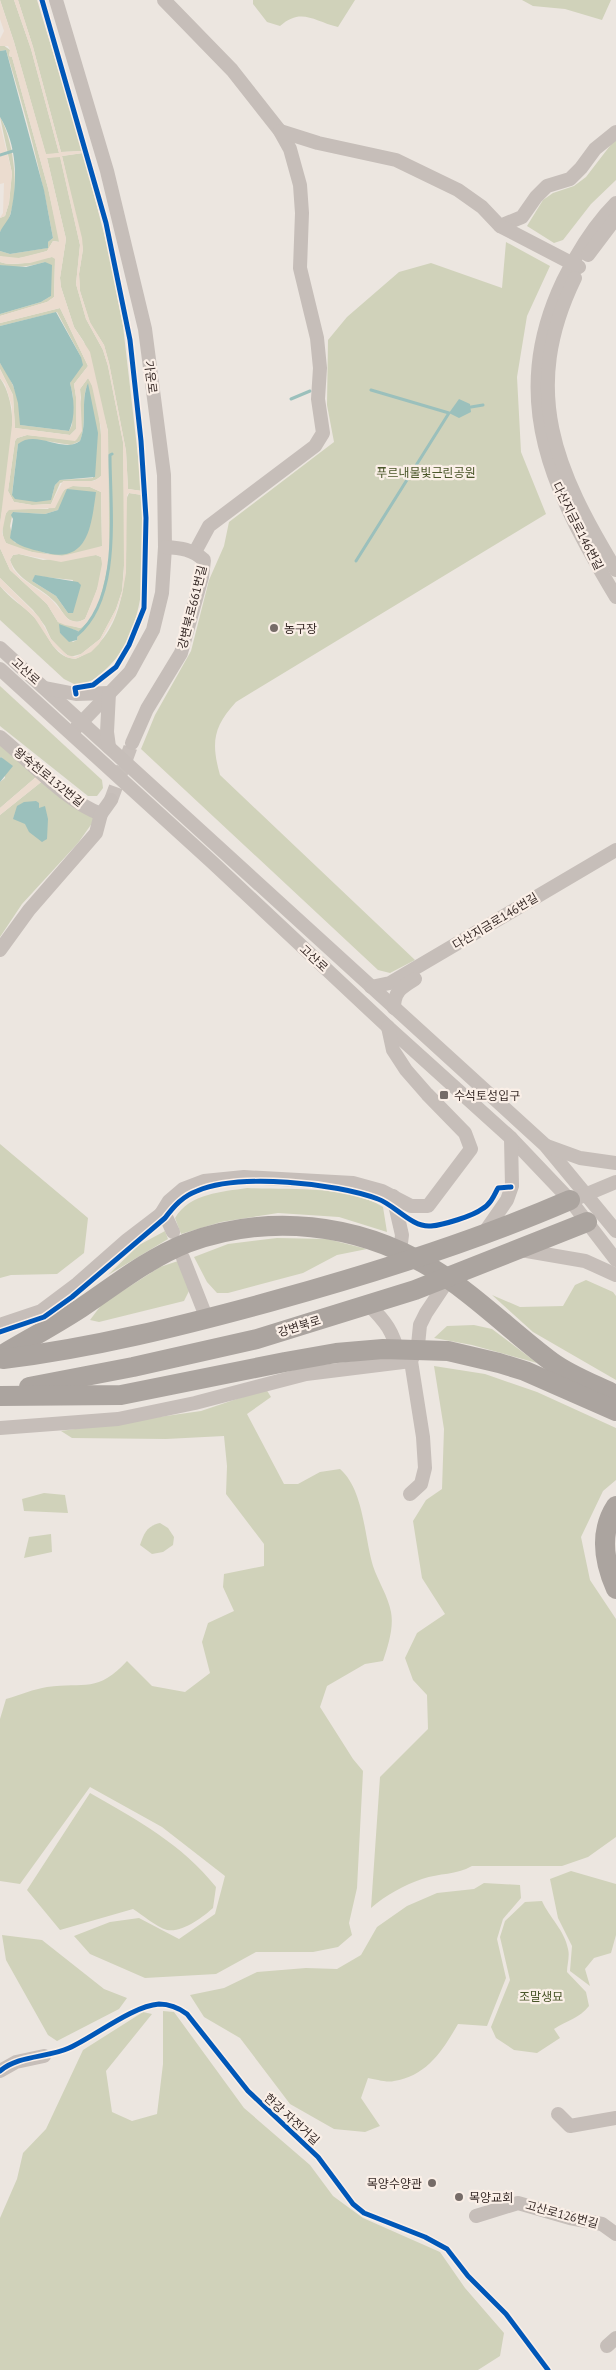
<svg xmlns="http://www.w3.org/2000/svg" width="616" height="2370" font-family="'PT Sans','Noto Sans KR',sans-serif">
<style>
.green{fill:#d0d2ba;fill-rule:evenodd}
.plaza{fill:#ebdccf;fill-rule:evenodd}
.water{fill:#9bc0bc}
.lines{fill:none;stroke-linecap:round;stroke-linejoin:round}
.stream{stroke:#9bc0bc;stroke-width:3}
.minor-tunnel{stroke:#c8c0bb;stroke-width:14;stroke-dasharray:14 7;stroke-linecap:butt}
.minor{stroke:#c6beb9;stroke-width:14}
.highway{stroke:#aba49f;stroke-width:20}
.cycleway-casing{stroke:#faefe7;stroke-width:8}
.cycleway{stroke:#0057b8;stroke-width:5}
.poi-dot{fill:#766c68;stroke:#faefe7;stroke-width:2}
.labels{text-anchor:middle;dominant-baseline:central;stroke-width:4.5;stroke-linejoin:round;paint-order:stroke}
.street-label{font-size:12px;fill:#372a27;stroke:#faefe7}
.park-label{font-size:12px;fill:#4a562a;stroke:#faefe7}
.poi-label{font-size:12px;fill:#372a27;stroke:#faefe7;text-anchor:start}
</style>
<rect width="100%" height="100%" fill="#ece6e0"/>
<g class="green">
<polygon points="0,0 14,0 31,49 59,153 46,155 14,42"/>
<polygon points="18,0 37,0 83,151 61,152 33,47"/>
<path d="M253,0H355L338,27C314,21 301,7 280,26L267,22L253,4Z"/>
<polygon points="522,0 611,0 602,20 565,9 533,6"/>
<path d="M3,45L10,50L9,56L12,57L48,188L60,242L53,241L47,251C32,255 15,262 0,256V251L10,254L47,248L48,242L53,238C42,174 25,112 6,50L0,51V46Z"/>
<path d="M0,117C15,143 24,209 0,232V218L5,216L9,203L12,173Z"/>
<polygon points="616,138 616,180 591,204 563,240 554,243 527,226 543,200 553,193 574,186 586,177"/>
<polygon points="83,153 109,253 123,326 142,491 128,489 126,451 109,363 104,345 90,323 80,291 79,274 83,249 62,156"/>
<path d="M60,156L80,245L76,284L86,319L103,350L108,366L123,442L125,552L122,591L116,609L100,639L81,654L70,657L62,651L51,639L45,626L33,610L0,578V548L10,570L47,604L58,622L80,628C98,620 106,574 109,556L108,431L84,342L74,327L61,287L60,278L66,239L47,158ZM65,627L78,631L77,640L73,642L60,633V628Z"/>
<path d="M506,242L550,266L527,316L517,377L521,452L546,514L236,702C213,727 211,743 220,775L415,960L390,973L378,970L141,749L155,715L191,651L209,580L224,546L229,522L334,442L327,405L328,340L347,317L399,272L431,263L502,288Z"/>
<path d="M52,257L55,258L54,297L47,302L0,316V314L41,302L51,296V282L45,262C30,266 16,269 0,265V262C18,268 35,259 52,257Z"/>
<path d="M60,308L88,366L74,384L76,397V429L70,435L15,428L13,395L0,369V363C13,381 22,402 20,425L69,431L72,425L73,396L70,383L81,357L57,312L0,326V323Z"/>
<path d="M0,378C25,413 6,483 0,524Z"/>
<path d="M88,378C99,389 105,459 101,476C92,486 73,479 60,483L51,504L32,505L14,502L8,491L15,441L17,438L27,435L74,440L81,398L80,389ZM88,384L93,478L60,480L55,485L52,496L12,494L18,444L46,441L71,445L80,441C88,421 80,399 88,384Z"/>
<path d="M73,486L90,487L101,492L102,546C76,562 32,556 6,543C0,534 2,517 9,509H48L67,487ZM65,499L94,505L84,541L48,554L14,542L10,526L13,512L45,514L58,510Z"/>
<path d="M129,493L142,495C147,549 149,632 105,670C96,678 89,684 76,685L64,679L0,620V586C10,599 24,606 35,618C48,632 52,657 75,659C123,641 127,579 126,535C126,523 123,503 129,493Z"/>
<path d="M19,554L43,560L96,555L101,557C107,571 91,605 85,619C80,622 75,623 70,620C64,617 60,607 55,602C40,586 18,582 10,560L13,555ZM35,576L73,580L68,613L56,596L32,581Z"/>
<polygon points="0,686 102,780 103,788 97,796 88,796 0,726"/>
<polygon points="0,742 36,777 0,808 0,782 5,778 2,757 0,758"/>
<polygon points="45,779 95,819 78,843 22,904 0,937 0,815"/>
<polygon points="0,1144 88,1218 84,1253 57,1274 11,1275 0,1278"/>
<path d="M247,1188C289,1190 347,1185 383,1207L387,1232L339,1217L278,1213L221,1222L181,1234L175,1218C190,1193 222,1192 247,1188Z"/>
<polygon points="165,1231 168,1239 108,1275 139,1245"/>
<polygon points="277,1238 327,1239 367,1249 337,1255 303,1273 228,1293 217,1293 207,1282 194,1257 228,1244"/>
<polygon points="178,1261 190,1289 184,1301 99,1322 90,1320 102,1304 160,1267"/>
<polygon points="586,1280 613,1292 616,1296 616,1380 533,1332 492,1295 520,1307 563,1306 575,1285"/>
<polygon points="474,1325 492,1329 537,1363 472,1345 434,1338 447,1326"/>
<path d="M434,1366L485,1374L537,1392L616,1428V1480L603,1491L581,1537L590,1580L616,1619V1837L588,1857L562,1866H472C456,1875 440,1873 422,1879C404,1885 386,1895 371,1908L380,1777L428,1729L427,1695L413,1680L405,1658L417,1633L445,1614L422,1578L413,1521L426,1500L442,1489L444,1429Z"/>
<path d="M266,1389L271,1397L247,1414L284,1484H298L320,1472L340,1469C364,1490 364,1536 373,1566C378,1581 388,1596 391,1612C394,1628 388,1646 383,1661L365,1664L327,1686L320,1707L353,1759L363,1771L357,1888L349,1923L352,1935L338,1947L313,1952H256L216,1974L145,1978L90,1954L74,1936L110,1922L139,1918L179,1939L215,1914L225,1876L162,1827L90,1787L20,1884L0,1881V1719L6,1699C20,1695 34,1689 47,1687C85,1682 98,1693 127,1661L152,1686L185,1692L210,1673L202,1642L208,1623L234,1611L223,1587L224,1574L264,1566V1544L226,1494L227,1466L224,1436L166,1439L72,1438L61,1431L201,1411Z"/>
<polygon points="44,1493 65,1495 68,1513 24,1511 22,1499"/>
<path d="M160,1523L168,1528L174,1537L173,1545L163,1552L152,1554L140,1545C144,1533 147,1526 160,1523Z"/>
<polygon points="51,1534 52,1552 24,1558 29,1537"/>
<path d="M90,1793C137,1820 182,1844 216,1887L213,1908C203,1917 182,1933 167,1930C156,1927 143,1915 133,1909L60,1930L27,1890Z"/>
<polygon points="571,1871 616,1884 616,1935 611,1953 594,1958 585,1969 590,1986 570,1971 572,1946 558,1918 550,1879"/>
<path d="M484,1883L520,1885L521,1898L503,1919L497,1939L506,1978L487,2026L458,2024C443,2050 427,2076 394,2081C387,2083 375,2079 368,2078L361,2098L380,2126L365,2132L334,2129L290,2104L240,2038L204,2017L190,1995L224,1988L257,1972L306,1968L337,1969L361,1955L377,1927L407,1906L437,1893L474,1889Z"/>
<path d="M542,1901C549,1917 565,1931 568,1949C570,1956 567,1965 567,1972L586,1992L589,2006C579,2019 567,2020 554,2029L560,2038L537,2053L514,2050L496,2038L491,2027L510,1980L500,1937L505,1921L525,1902Z"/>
<polygon points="2,1935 42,1940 104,1989 127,1998 119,2009 57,2041 48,2035 6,1960"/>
<polygon points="163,2011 174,2012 244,2108 310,2165 333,2196 363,2218 440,2252 465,2288 504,2333 500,2356 478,2370 0,2370 0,2218 17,2179 23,2153 46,2129 83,2050 143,2012 152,2014 106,2071 112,2112 132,2121 157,2114 163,2064"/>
</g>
<g class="plaza">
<path d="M0,0L14,42L46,154L59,153L31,49L14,0H18L33,47L61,152L83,151V153L62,156L82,238L83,249L79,274L80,291L90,322L104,345L109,363L126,451L128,489L142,491V495L129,493L127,495L126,573L122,595L114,618L99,644L91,652L75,659L66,657L53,646L34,617L0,586V578L39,617L51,639L67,655L75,657L81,654L100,639L116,609L122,591L124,569L123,442L108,366L103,350L86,319L76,284L80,245L60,157L47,158L66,239L60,278L61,287L74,327L90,352L108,431L109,556L106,574L99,603L92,618L81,628L65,625L58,622L47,604L10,570L0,548V524L12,425V407L5,384L0,378V369L13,395L15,428L70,435L76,429V397L74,384L88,366L60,308L0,323V316L47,302L54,297L55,263V259L52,257L30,263L7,264L0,262V256L19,258L47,251L53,241L59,242L48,188L12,57L9,56L10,50L8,46H0V39L4,31L0,19ZM88,378L92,386L101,428V476L94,481H63L51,504L32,505L14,502L8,491L15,441L17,438L27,435L75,441L77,439L82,431L80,389ZM73,486L90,487L101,492L102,546L62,556L32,552L6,543L2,533L6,513L9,510L55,508L64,490ZM19,554L61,562L96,555L101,557L102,564L97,589L85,619L78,622L69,620L50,598L20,577L13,569L10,560L13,555Z"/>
<polygon points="0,124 12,173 9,203 5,216 0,218 3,213 4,183 0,184"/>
<polygon points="36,777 45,779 0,815 0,808"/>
</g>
<g class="water">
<path d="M6,50L44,190L53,238L48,242V248L10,254L0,251C0,246 0,237 0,232C3,225 10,219 11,212C18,180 17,145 0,117V51Z"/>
<polygon points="45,262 52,265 51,296 41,302 0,314 0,265 26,267"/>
<path d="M56,312L81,357L83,365L70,383C74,398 76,417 69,431L20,425L18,403L13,385L0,363V326Z"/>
<path d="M88,383L98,433L95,477L60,480L55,485L51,500L36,502L15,499L12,495L18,444C36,429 63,454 80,441C88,421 80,402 88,383Z"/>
<polygon points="459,399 470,404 471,412 459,418 449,413"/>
<path d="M67,489L96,492C91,528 88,565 42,552C30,549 18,546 10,538L13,519L11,515L13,512L45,514L58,510Z"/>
<polygon points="35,575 78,582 81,585 73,613 68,613 56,596 32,581"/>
<polygon points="59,624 78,631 77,640 69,642 60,633"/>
<polygon points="1,757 13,766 0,782 0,758"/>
<polygon points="36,801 39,803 39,808 45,806 48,819 47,839 42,842 29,832 25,824 13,819 17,806 24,802"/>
</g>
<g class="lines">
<g class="stream">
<polyline points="0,155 13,151"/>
<polyline points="291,399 310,391"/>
<polyline points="471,407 483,405"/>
<polyline points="356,561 449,413 371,390"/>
<path d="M77,635C122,598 110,509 110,455L112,454"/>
</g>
<polyline class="minor-tunnel" points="111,800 132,743"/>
<g class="minor">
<polyline points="56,0 107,171 145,329 164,475 165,547 162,593 153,630 130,672 76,728"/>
<polyline points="164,0 232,70 280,131 290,149 300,185 302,213 300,268 317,338 320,368 318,399 323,433 315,446 209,526 195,552"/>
<polyline points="280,131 318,143 396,160 458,190 482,207 500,226 522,217 536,197 547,186 570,179 581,168 595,149 616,132"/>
<path d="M616,203C594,225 577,253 563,281C506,401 554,493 616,597"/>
<polyline points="500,226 579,267"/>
<polyline points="588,255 616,218"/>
<path d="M575,278C520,391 556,471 616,570"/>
<polyline points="0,648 545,1145 616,1231"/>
<polyline points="0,669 212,862 388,1027 511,1138 570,1200 616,1260"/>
<polyline points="45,688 76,694 109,693"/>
<polyline points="109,693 107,732 109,747"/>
<path d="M0,737C30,761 65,801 101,814"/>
<path d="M132,743L147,709L181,653L202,577L204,560C192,549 181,548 165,547"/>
<polyline points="0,950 29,910 96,833 101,814 111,800"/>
<polyline points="371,987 390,983 616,850"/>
<path d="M394,1008C394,991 402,987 415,979"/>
<polyline points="547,1146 580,1158 616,1163"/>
<polyline points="393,1196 402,1235 399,1259"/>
<polyline points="580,1197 616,1182"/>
<polyline points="161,1214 169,1201 183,1189 204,1181 244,1177 353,1183 382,1191 411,1206 428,1206 471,1149 465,1133 427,1094 406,1070 393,1050 388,1027"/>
<polyline points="484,1233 507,1200 512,1186 511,1138"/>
<polyline points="521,1250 585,1261 616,1275"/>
<polyline points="183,1258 207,1319"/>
<path d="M368,1304C386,1322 393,1331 399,1356"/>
<polyline points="0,1325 41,1311 77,1284 127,1240 161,1214 167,1219 173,1232"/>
<polyline points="0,1428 118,1419 195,1403 306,1374 411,1361"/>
<polyline points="410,1494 421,1484 425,1468 423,1437 411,1361 418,1345 420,1325 426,1313 450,1277"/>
<polyline points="0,2071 16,2062 44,2056"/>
<polyline points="558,2114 570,2126 616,2118"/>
<polyline points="476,2216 518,2203 570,2218 602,2224 616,2234"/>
<polyline points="607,2346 616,2338"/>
</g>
<g class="highway">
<path d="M0,1356C27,1340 55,1325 81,1308C115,1285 149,1258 187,1243C268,1213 357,1223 430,1267C472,1292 513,1333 552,1362C571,1376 596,1385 616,1395"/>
<path d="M3,1359C93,1348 181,1326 269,1302C371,1274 473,1242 570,1200"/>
<polyline points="29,1387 133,1367 257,1339 415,1290 587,1222"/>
<polyline points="0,1396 121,1395 285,1362 336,1353 383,1349 448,1351 499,1363 525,1371 616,1411"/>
<path d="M616,1506C599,1532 604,1562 616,1589"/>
</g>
<defs>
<g id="cycleway">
<polyline points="42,0 106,223 130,340 141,441 146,518 144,608 129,645 116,667 93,685 75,688 76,694"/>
<path d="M0,1332L44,1317L72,1297L165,1218C174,1206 183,1196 197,1191C239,1173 336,1183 378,1199C395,1205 412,1228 431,1226C443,1225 473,1216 482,1209C490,1205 494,1196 498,1188L511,1187"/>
<path d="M0,2071C19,2055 47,2058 69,2048C94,2037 132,2006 159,2004C169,2004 179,2008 187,2014L248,2091L318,2157L353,2204L364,2213L425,2237L447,2249L468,2276L506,2314L548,2370"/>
</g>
</defs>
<use href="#cycleway" class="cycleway-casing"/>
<use href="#cycleway" class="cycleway"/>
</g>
<g class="poi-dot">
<circle cx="274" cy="628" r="5"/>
<rect x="439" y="1090" width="10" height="10" rx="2.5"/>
<circle cx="432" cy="2183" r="5"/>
<circle cx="459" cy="2197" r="5"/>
</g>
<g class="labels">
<g class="street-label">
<text transform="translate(151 377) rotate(83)">가운로</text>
<text transform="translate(578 526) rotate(63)">다산지금로146번길</text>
<text transform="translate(192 607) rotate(-76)">강변북로661번길</text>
<text transform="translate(26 671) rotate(42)">고산로</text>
<text transform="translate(49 777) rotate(39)">왕숙천로132번길</text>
<text transform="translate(495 921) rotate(-31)">다산지금로146번길</text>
<text transform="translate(314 958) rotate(43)">고산로</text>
<text transform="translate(299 1326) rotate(-17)">강변북로</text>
<text transform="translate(292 2119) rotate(42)">한강 자전거길</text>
<text transform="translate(562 2214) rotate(15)">고산로126번길</text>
</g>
<g class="park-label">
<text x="426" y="472">푸르내물빛근린공원</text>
<text x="541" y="1996">조말생묘</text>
</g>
<g class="poi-label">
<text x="284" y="628">농구장</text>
<text x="454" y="1095">수석토성입구</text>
<text x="422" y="2183" text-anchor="end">목양수양관</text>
<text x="469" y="2197">목양교회</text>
</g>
</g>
</svg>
